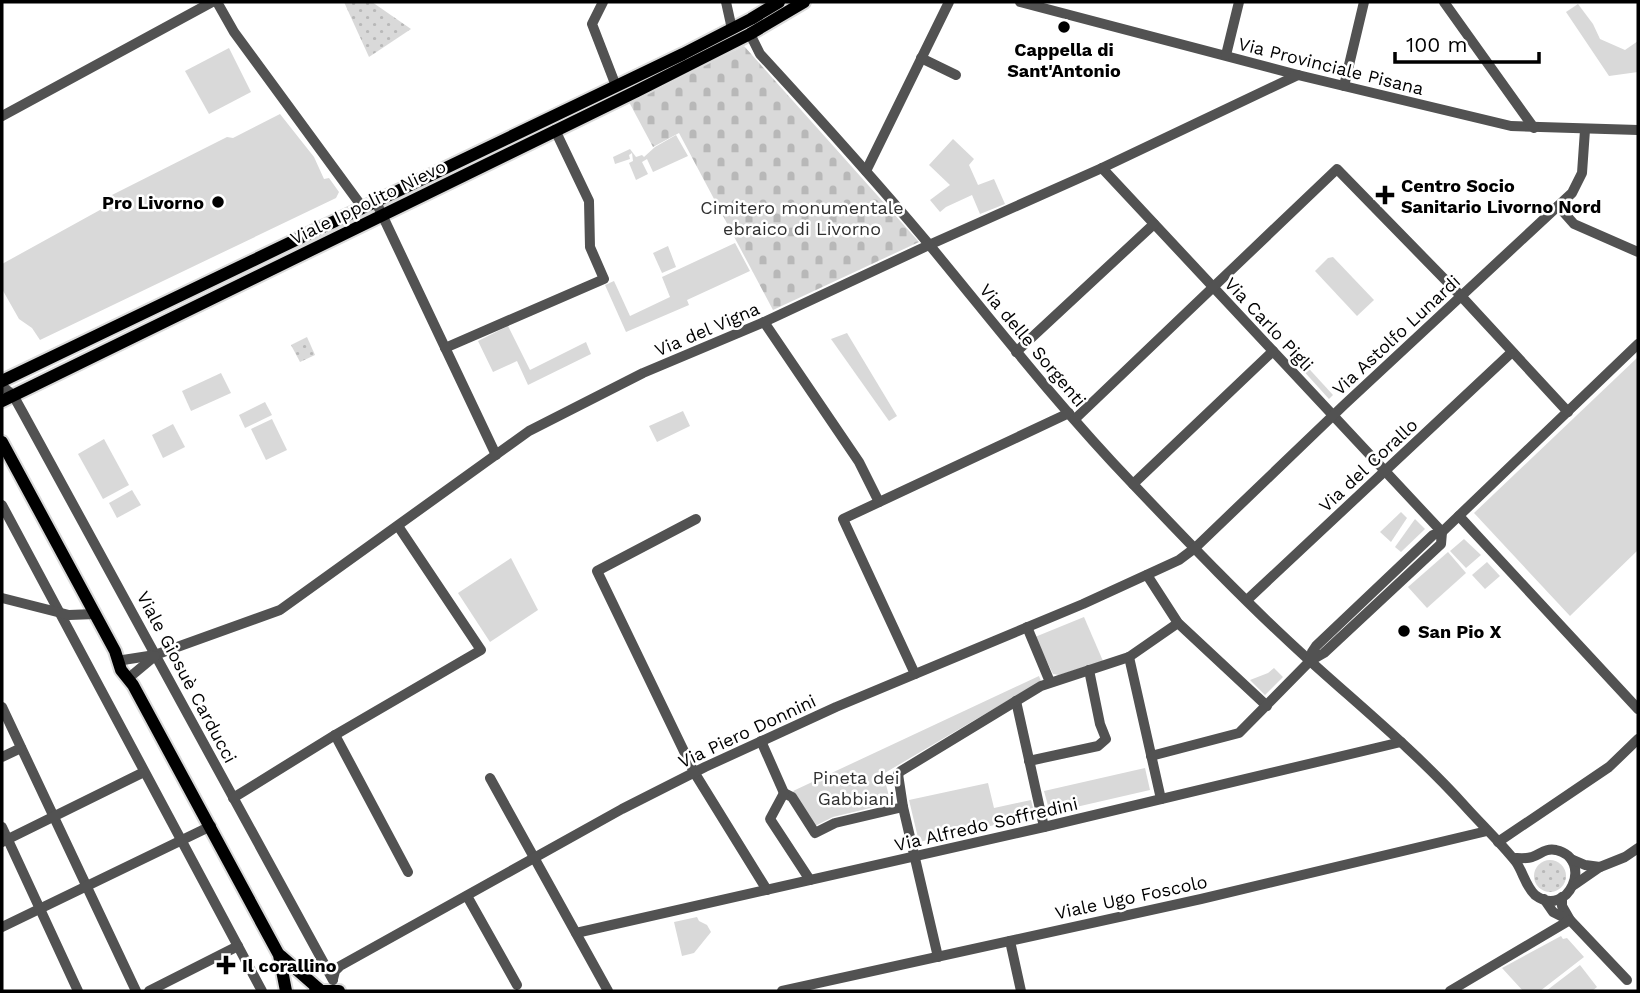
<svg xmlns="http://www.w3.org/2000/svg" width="1640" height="993" font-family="'Work Sans',sans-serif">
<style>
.grass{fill:url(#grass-dots)}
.cemetery{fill:url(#cemetery-stones)}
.green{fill:#d9d9d9}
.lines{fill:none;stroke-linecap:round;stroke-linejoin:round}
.major-casing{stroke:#dbdbdb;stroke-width:16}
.minor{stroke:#525252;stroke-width:10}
.major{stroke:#000;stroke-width:12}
.poi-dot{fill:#000;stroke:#fff;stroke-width:2.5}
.labels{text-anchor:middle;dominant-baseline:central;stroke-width:5;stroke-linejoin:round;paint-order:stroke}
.poi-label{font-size:18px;font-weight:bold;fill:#000;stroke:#fff;text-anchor:start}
.street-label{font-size:18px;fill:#000;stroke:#fff}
.park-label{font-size:18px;fill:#303030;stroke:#fff}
</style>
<defs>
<pattern id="grass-dots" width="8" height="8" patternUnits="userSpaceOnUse" patternTransform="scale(1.75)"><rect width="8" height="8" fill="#d9d9d9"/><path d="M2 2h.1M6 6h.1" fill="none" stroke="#b8b8b8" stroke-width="1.8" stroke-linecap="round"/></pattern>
<pattern id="cemetery-stones" width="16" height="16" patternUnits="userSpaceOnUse" patternTransform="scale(1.75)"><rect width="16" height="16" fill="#d9d9d9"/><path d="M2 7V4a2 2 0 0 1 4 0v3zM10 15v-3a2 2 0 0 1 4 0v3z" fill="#b8b8b8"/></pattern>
</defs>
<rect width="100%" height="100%" fill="#fff"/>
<g class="grass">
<polygon points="344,2 372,2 411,29 369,57"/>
<polygon points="307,337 315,355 300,362 291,345"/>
<circle cx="1550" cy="876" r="16"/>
</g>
<polygon class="cemetery" points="744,46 919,242 773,310 679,133 653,147 629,102"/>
<g class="green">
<polygon points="1578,4 1593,24 1600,39 1625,50 1638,41 1638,72 1609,76 1566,12"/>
<polygon points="229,48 251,92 209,114 185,71"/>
<polygon points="280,114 314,157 324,179 329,178 339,192 336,198 40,340 32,328 19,319 2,289 2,264 109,205 106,198 227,137 233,138"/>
<polygon points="676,135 688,156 653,172 647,159 642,162 648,174 636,180 629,163 633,161 632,153 629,155 630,159 615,164 613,157 630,149 636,157 642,155 644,157 655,147"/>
<polygon points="953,139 974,159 969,165 978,185 994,179 1005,204 980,214 972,195 946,207 940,212 930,200 950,185 929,165"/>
<polygon points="735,243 750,271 687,300 689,305 626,332 605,285 614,281 630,316 670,297 662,277"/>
<polygon points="668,246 676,267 662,273 653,253"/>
<polygon points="1333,257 1374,300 1357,316 1315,271 1328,258"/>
<polygon points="508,326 530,370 586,342 591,354 528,385 517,361 493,372 478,341"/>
<polygon points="847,333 897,416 889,421 831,339"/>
<polygon points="1291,349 1333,395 1329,399 1290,356"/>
<polygon points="1638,357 1638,550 1570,616 1474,513"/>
<polygon points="221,373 231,393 191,411 182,391"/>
<polygon points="265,402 272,415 245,428 239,415"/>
<polygon points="683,411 690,426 657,442 649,426"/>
<polygon points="272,419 287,450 266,460 251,429"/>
<polygon points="173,424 185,447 163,458 152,435"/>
<polygon points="104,439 129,485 103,499 78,454"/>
<polygon points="132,490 141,505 117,518 109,503"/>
<polygon points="1401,512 1407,518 1391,542 1380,532"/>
<polygon points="1415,519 1425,529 1401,552 1395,547"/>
<polygon points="1464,539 1481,555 1466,568 1450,551"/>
<polygon points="1448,552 1466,573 1427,608 1408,587"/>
<polygon points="511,558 538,610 490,642 458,593"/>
<polygon points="1487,562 1500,576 1485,589 1472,575"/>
<polygon points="1084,617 1103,661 1059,675 1053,674 1035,637"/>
<polygon points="1274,668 1283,677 1265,695 1250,680 1268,673"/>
<polygon points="1039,676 1041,681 883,774 891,803 833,817 815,826 793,791"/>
<polygon points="1145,768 1150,790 1050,813 1044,791"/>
<polygon points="988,783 994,808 1031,800 1035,816 919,842 909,800"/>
<polygon points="697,917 699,921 707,925 711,932 694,953 682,956 674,922"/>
<polygon points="1561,936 1563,939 1567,938 1584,957 1540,991 1523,991 1502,968"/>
<polygon points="1580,965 1597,987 1592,991 1546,991"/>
</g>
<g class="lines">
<defs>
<g id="major">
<polyline points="2,381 683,54 751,19 779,2"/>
<polyline points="2,401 637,91 750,34 804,2"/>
<polyline points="2,442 115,651 121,670 133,685 279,955 286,991"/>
<polyline points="281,956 320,990"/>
<polyline points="315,991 339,991"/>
</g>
</defs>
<use href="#major" class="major-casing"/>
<g class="minor">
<polyline points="217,2 234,32 363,208"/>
<polyline points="603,2 592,24 616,86"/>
<polyline points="726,2 732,29"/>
<polyline points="1020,2 1298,75 1511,126 1638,130"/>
<polyline points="1444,2 1534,128"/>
<path d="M750,34L760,54C817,116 873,178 927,242C994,323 1058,406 1131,482C1189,543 1247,604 1309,660C1361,707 1416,752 1464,805C1481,824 1500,842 1516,862C1523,872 1526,887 1535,895C1568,920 1595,859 1556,850C1545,848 1541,854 1532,857C1527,859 1518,858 1513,858"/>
<polyline points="1226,55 1239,2"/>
<polyline points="921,58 956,75"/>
<polyline points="1344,86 1364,2"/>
<polyline points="2,116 212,2"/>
<polyline points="1102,168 1442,532 1638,344"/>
<polyline points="866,171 949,2"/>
<polyline points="376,202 496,455"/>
<polyline points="1558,206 1574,224 1638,252"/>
<polyline points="764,322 859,462 879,502"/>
<polyline points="445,348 604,279 590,247 589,201 555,130"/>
<polyline points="1016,352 1154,224"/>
<polyline points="2,386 13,395 23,413 333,980"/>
<polyline points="1075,419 1337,169 1461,296 1568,412"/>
<polyline points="1133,484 1273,351"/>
<polyline points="2,505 262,991"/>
<polyline points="1459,516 1638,709"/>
<polyline points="696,519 597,571 694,772 767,890"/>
<polyline points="1147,575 1178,623 1267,706"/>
<polyline points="2,598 69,615 95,614"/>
<polyline points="1247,600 1512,352"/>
<polyline points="1027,627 1050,682"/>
<polyline points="1129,657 1161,799"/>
<polyline points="123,660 155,655 280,610 529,431 643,373 764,322 929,245 1102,168 1298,75"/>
<polyline points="915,674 843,519 1069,413"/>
<polyline points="131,676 155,656"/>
<polyline points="1016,701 1044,827"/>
<polyline points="2,707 136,991"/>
<polyline points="335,735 408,872"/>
<polyline points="761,741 784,793"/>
<polyline points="1151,756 1239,733 1310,661 1324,653 1441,544 1442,532 1433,535 1316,646 1312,652 1310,661"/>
<polyline points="2,757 21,748"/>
<polyline points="1029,761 1098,746 1106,739 1100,724 1089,670"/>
<polyline points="490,778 608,991"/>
<polyline points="784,793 792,797 815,833 835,823 903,807 898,774 901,771 1041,686 1129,657 1178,623"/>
<polyline points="784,793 770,819 810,880"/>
<polyline points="233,798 335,735 481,650 398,526"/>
<polyline points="903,807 938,957"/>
<polyline points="2,827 78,991"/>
<polyline points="2,842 144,772"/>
<polyline points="1498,842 1609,767 1638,739"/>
<polyline points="1571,859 1585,865 1600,867"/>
<polyline points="1574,885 1600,867 1625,857 1638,848"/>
<polyline points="467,896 517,985"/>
<polyline points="1562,897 1562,906 1570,920 1627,980"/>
<polyline points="1544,899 1553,912 1569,920"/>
<polyline points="2,927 211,826"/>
<polyline points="576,933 1044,827 1401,742"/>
<polyline points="1010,941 1021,991"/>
<polyline points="333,979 335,971 340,966 622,809 705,767 836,707 1083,604 1179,560 1195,548 1344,405 1572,193 1582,173 1585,130"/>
<polyline points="149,991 238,946"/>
<polyline points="782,991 1201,899 1487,831"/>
<polyline points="1450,991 1570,920"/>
</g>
<use href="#major" class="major"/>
</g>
<g class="poi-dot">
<circle cx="1064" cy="27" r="7"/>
<path d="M1381.5 184.5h7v7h7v7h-7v7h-7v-7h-7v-7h7z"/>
<circle cx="218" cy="202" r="7"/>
<circle cx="1404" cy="631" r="7"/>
<path d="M222.5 954.5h7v7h7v7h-7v7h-7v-7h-7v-7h7z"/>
</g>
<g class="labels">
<g class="poi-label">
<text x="1064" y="49" text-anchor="middle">Cappella di<tspan x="1064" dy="21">Sant'Antonio</tspan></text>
<text x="1401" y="185">Centro Socio<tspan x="1401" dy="21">Sanitario Livorno Nord</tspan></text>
<text x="204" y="202" text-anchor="end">Pro Livorno</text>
<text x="1418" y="631">San Pio X</text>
<text x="242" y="965">Il corallino</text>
</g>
<g class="street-label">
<text transform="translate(1331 66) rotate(14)">Via Provinciale Pisana</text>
<text transform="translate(368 202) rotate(-26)">Viale Ippolito Nievo</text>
<text transform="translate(1269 324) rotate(47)">Via Carlo Pigli</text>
<text transform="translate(707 329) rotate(-23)">Via del Vigna</text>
<text transform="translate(1396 335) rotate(-43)">Via Astolfo Lunardi</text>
<text transform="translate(1033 345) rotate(50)">Via delle Sorgenti</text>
<text transform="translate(1368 465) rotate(-43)">Via del Corallo</text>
<text transform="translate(187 677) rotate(62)">Viale Giosuè Carducci</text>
<text transform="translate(747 731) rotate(-25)">Via Piero Donnini</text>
<text transform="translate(986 824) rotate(-13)">Via Alfredo Soffredini</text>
<text transform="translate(1131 897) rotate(-12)">Viale Ugo Foscolo</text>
</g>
<g class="park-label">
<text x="802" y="207">Cimitero monumentale<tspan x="802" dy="21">ebraico di Livorno</tspan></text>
<text x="856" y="777">Pineta dei<tspan x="856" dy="21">Gabbiani</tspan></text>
</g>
</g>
<rect width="1640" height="993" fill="none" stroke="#000000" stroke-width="7"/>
<path d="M1395 52v10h144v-10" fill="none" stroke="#000000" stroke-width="3.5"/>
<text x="1406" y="52" font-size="21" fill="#000000" stroke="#ffffff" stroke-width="5" paint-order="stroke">100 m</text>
</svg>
